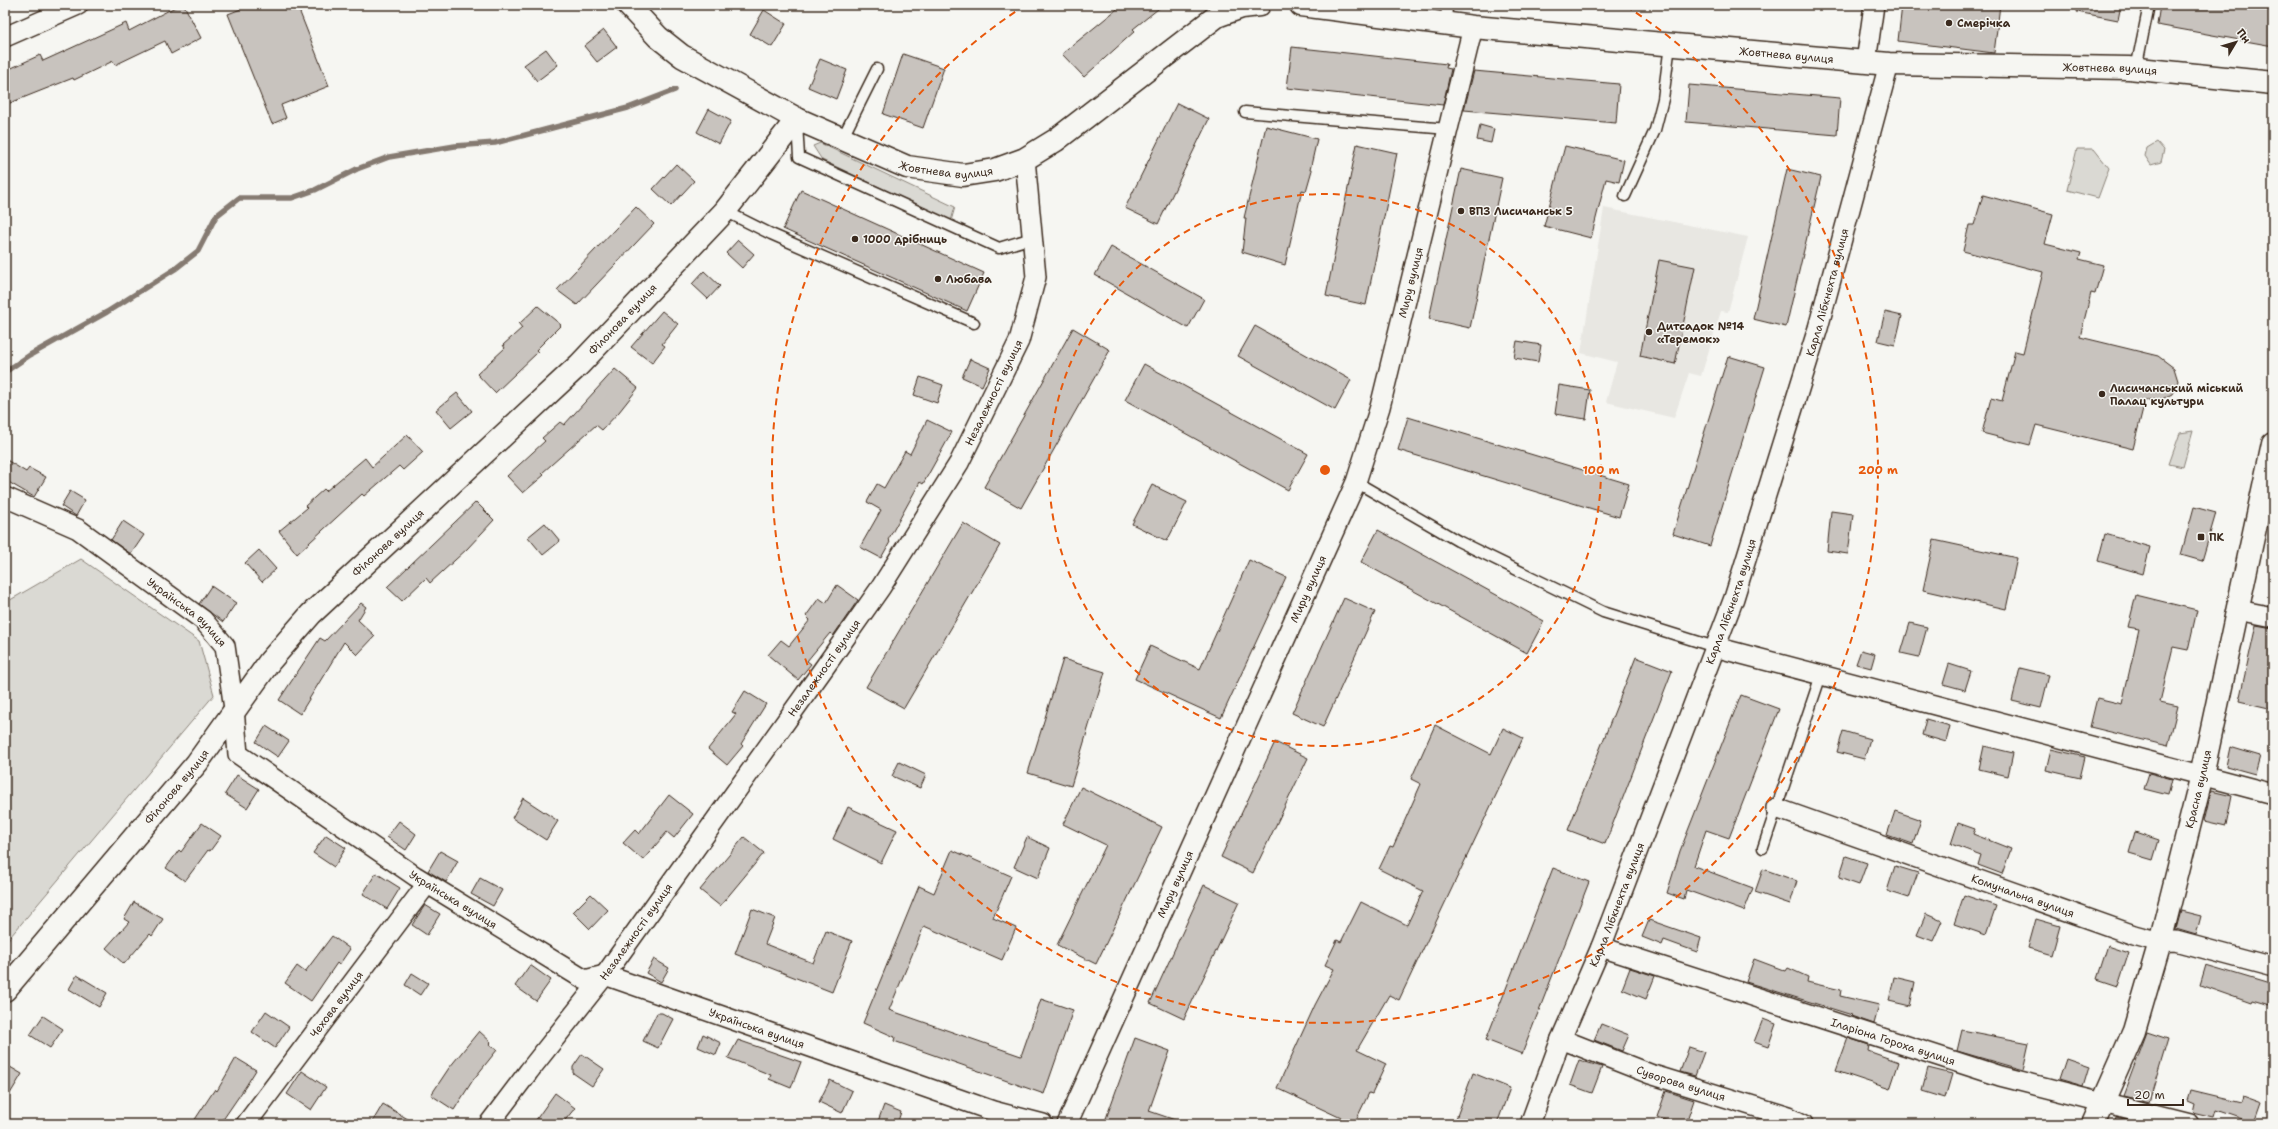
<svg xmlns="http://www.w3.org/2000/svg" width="2278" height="1129" font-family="'Shantell Sans',sans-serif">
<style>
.built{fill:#e8e7e2}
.green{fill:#dad9d3;stroke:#8a8278}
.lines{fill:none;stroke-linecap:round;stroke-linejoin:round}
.stream{stroke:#857a71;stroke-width:5.5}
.building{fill:#c8c3be;stroke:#3b2a1e}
.lane-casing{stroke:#3b2a1e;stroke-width:13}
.street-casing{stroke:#3b2a1e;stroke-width:22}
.secondary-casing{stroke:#3b2a1e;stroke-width:25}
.primary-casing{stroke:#3b2a1e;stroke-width:25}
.lane{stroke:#f6f6f2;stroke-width:10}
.street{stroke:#f6f6f2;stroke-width:19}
.secondary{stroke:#f6f6f2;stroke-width:22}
.primary{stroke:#f6f6f2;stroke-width:22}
.ring{fill:none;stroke:#e8590c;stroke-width:2;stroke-dasharray:7 5}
.poi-dot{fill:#3b2a1e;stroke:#f6f6f2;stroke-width:1.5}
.labels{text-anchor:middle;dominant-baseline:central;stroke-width:3;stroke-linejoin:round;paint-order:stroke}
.poi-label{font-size:11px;font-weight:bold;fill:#3b2a1e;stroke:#f6f6f2;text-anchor:start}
.street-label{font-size:11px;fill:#3b2a1e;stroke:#f6f6f2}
.centre{fill:#e8590c;stroke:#f6f6f2;stroke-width:2}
.ring-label{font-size:12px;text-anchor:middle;font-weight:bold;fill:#e8590c;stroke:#f6f6f2;stroke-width:3;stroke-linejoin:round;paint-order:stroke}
</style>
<rect width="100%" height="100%" fill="#f6f6f2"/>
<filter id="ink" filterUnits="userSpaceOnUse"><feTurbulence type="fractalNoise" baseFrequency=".025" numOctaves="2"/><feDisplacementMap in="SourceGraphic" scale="8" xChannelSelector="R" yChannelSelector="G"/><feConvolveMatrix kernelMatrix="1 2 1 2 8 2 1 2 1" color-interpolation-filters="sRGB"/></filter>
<g filter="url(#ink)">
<polygon class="built" points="1604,208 1748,237 1728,312 1721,311 1701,376 1689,373 1674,418 1606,402 1617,362 1581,353"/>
<g class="green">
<polygon points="2157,142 2164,150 2161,162 2151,165 2145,156 2147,148"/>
<polygon points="820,143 955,207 951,221 822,160 813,146"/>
<polygon points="2077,149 2094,149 2109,168 2098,198 2067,190"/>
<polygon points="2193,431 2183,467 2169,464 2180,433"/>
<polygon points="81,559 199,641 214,695 5,943 5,603"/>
</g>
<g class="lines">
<polyline class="stream" points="5,372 30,355 107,312 175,269 198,251 216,216 239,198 292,198 315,190 357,169 389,157 455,146 495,143 628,108 675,90"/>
</g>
<g class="building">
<polygon points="179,5 184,5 201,38 171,54 165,41 115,65 113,61 74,80 73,78 5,105 5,71 40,55 43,61 126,23 129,31"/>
<polygon points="251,5 297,5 329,86 281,105 286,118 272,124 228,14"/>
<polygon points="1122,5 1163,5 1133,29 1135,31 1084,77 1062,54"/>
<polygon points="1902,5 2000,5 1994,53 1898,41"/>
<polygon points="2078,5 2121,5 2118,20 2077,12"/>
<polygon points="2160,5 2273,5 2273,46 2157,25"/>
<polygon points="764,10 786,24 772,47 750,34"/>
<polygon points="604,30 617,47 597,62 584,46"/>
<polygon points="1292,47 1447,64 1446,68 1451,69 1443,105 1287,88"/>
<polygon points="546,49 558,65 537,81 524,65"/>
<polygon points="903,54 944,68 923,128 883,114"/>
<polygon points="820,59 847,70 836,99 808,87"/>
<polygon points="1474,71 1619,84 1616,123 1464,110"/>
<polygon points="1689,85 1840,98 1837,135 1686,122"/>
<polygon points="1177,103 1209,119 1158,224 1125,208"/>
<polygon points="709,109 731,121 719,144 697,132"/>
<polygon points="1480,125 1494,129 1491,143 1477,140"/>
<polygon points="1266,126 1317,139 1310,170 1312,170 1306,191 1302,190 1285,265 1242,252 1246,218 1244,218"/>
<polygon points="1357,144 1397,153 1366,305 1326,296"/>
<polygon points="1565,146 1624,160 1619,182 1606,179 1591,238 1544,226"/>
<polygon points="676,164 694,181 671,206 653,189"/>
<polygon points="1461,169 1502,178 1470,328 1429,319"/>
<polygon points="1787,169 1821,177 1786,327 1753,319"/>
<polygon points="801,190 984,273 967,311 783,229"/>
<polygon points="1983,195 2053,214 2045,244 2081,253 2079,259 2103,265 2095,294 2091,293 2080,337 2158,356 2174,368 2178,381 2172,394 2160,400 2145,400 2133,449 2036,425 2030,445 1982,433 1991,398 2002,401 2015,351 2023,353 2043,272 1963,251 1969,225 1974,225"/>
<polygon points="636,207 654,224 577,305 557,290"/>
<polygon points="738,240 754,254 742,268 726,253"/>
<polygon points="1111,247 1204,299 1188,328 1095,275"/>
<polygon points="1659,260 1695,267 1675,364 1640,356"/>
<polygon points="704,271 720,286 708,299 692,284"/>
<polygon points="538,306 561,325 536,350 538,352 495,393 477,374 505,348 503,345 522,328 519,324"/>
<polygon points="662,311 678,324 662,344 665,346 652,363 631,347"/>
<polygon points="1885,312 1902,316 1895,345 1878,341"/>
<polygon points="1255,326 1351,380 1335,410 1238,356"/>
<polygon points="1073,328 1110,350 1021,508 984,487"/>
<polygon points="1517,341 1541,345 1538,362 1514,358"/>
<polygon points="1728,356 1765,367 1710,546 1673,534"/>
<polygon points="970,359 990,368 982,386 962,377"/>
<polygon points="1144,364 1308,454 1288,490 1125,400"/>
<polygon points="615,369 638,388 619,412 602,430 596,425 542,473 544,475 523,493 507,476 545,441 542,438 560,422 564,425"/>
<polygon points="920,377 943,385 937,403 914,395"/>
<polygon points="1559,385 1590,390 1586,419 1555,414"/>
<polygon points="457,393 472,411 451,428 436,410"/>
<polygon points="1408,417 1629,484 1619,517 1398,450"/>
<polygon points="927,420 952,432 923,484 920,482 888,540 890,542 881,558 860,547 881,510 867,502 877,484 884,488 905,451 910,454"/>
<polygon points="407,435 423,452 403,470 399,466 364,496 362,494 297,554 279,531 307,508 305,506 324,489 326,491 365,458 372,467"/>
<polygon points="5,459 26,472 29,468 46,477 34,497 5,480"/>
<polygon points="1152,485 1187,502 1167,541 1132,524"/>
<polygon points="70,491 85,500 76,516 61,506"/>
<polygon points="476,502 494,520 467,549 430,583 426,578 402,601 387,587"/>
<polygon points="2194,507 2216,513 2202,561 2181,555"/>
<polygon points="1831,511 1853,514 1848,554 1827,551"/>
<polygon points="123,521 144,535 131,554 111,540"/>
<polygon points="545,523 560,541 543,555 528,537"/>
<polygon points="963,523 1000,545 904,708 866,687"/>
<polygon points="1378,530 1544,621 1527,653 1361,562"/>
<polygon points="2105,534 2150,547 2143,574 2098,561"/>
<polygon points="1934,540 2017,558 2006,609 1923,590"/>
<polygon points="259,550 276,569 262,582 245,563"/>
<polygon points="1249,560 1286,577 1221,718 1135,679 1150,646 1200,669"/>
<polygon points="837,585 858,600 833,636 830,633 807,661 811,664 798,680 768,655 781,640 789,646 810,620 806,616 819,598 826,603"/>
<polygon points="211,586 236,603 223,622 199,604"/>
<polygon points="2136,595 2197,610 2188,650 2173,647 2160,702 2178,706 2168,746 2090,727 2097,698 2122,704 2139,629 2128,627"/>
<polygon points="1344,598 1375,612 1323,727 1292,713"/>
<polygon points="361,603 366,607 358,620 375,636 357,655 344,642 300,714 279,700 320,638 325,641"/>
<polygon points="1910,623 1927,627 1919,657 1901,653"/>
<polygon points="2256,625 2273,628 2273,709 2239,701"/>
<polygon points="1861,650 1875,654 1871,668 1856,664"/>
<polygon points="1636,657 1672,671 1605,844 1568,830"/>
<polygon points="1063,659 1105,672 1071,786 1028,773"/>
<polygon points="1949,664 1971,671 1965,690 1943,684"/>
<polygon points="2020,668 2049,675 2041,708 2012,701"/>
<polygon points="745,691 766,704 741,744 743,746 727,765 708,749 736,714 732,712"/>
<polygon points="1741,695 1779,709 1729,838 1706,830 1694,866 1753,888 1744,911 1686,890 1684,899 1667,893 1680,851"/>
<polygon points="1926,719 1950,726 1946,742 1922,735"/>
<polygon points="1435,725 1491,754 1503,728 1523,738 1399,1000 1389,995 1357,1050 1386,1064 1372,1094 1369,1093 1354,1124 1277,1088 1315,1005 1334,969 1325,965 1337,940 1341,942 1361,902 1407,925 1423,891 1379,869 1390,846 1393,847 1421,784 1411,779"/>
<polygon points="266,726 289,741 278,757 256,742"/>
<polygon points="1843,731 1870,739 1864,759 1837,752"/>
<polygon points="1275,742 1308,758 1253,873 1221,857"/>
<polygon points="1984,746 2013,753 2008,776 1979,769"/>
<polygon points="2230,747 2260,756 2255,774 2226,766"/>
<polygon points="2051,749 2085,757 2080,778 2046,770"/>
<polygon points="899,762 926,775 920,788 892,776"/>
<polygon points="2149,773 2172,779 2168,795 2144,789"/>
<polygon points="237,775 259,789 247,808 225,794"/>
<polygon points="1081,787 1162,827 1096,964 1057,945 1106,845 1063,824"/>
<polygon points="2211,791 2232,796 2226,826 2204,821"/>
<polygon points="669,795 693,814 674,838 667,832 643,860 623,843 635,830 639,834"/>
<polygon points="523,798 558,821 546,840 512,818"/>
<polygon points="848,807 897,830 881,863 833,839"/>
<polygon points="1895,811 1921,820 1913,844 1887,835"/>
<polygon points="399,821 416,834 406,850 387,837"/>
<polygon points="202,823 221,836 210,851 208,850 185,881 166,868 179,850 181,852"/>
<polygon points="1958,823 1975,829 1973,834 2011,849 2002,874 1978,865 1981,855 1951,844"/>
<polygon points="2135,832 2159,840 2153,860 2129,853"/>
<polygon points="326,835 346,848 334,867 313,853"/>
<polygon points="744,837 764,853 720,906 700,890"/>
<polygon points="1027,837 1050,848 1038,878 1014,867"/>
<polygon points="952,850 1011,876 993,918 1016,928 1002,960 924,926 889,1010 1021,1056 1041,999 1073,1010 1044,1094 894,1041 895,1037 863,1023 919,886 934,893"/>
<polygon points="440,851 458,861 446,882 428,871"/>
<polygon points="1846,856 1867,863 1859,885 1839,878"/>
<polygon points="1895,866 1918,873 1909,898 1887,891"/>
<polygon points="1553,868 1589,882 1522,1054 1486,1040"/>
<polygon points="1763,869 1797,881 1790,904 1755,892"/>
<polygon points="376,873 400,888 387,909 363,894"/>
<polygon points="480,878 502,890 493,906 471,894"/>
<polygon points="1204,885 1239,902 1184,1019 1150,1003"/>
<polygon points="591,894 608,910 590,929 573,912"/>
<polygon points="1964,895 1996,906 1986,935 1954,924"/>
<polygon points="134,902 163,919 152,936 150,934 124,964 106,948 129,922 124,919"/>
<polygon points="425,905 440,914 427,935 412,925"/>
<polygon points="752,909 775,918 765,944 813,963 826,931 852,941 832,992 735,954"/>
<polygon points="2181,911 2201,916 2196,935 2176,929"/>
<polygon points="1926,914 1942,921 1933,941 1917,935"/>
<polygon points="2036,919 2060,926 2052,955 2028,948"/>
<polygon points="1649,920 1701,938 1697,952 1664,940 1662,945 1642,937"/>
<polygon points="332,936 350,949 339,965 337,963 311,1001 285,983 297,966 305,972"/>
<polygon points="2108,945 2129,952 2118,986 2097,979"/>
<polygon points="654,959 669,968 661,982 646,973"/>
<polygon points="1754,959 1786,971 1788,968 1808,977 1807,982 1841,990 1840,996 1879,1005 1874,1024 1851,1016 1852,1015 1746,982"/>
<polygon points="530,965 551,980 536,1001 515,986"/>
<polygon points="2206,965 2273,985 2273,1007 2252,1001 2251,1003 2200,985"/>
<polygon points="1630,968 1655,976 1646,999 1622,989"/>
<polygon points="412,973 428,983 420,995 405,985"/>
<polygon points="77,975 107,993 99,1007 69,989"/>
<polygon points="1894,977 1915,982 1910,1006 1889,1001"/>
<polygon points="266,1011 289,1027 275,1048 252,1032"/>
<polygon points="657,1013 662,1013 673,1019 658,1048 643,1041"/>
<polygon points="43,1016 63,1029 50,1048 30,1035"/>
<polygon points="1763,1019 1776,1024 1768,1047 1754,1042"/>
<polygon points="1601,1024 1629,1035 1622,1051 1594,1040"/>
<polygon points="1962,1030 2029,1043 2023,1070 1957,1051"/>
<polygon points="479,1031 491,1042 489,1044 497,1050 473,1080 454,1110 431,1095 449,1068"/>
<polygon points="2147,1032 2168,1039 2149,1102 2123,1096"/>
<polygon points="703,1034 721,1043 716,1055 698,1047"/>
<polygon points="1135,1038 1170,1051 1149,1111 1181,1122 1181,1124 1104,1124"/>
<polygon points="1848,1038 1869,1045 1868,1051 1899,1062 1890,1089 1836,1071"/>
<polygon points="738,1040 801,1062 791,1088 769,1079 771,1075 728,1058"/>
<polygon points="1689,1047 1704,1052 1695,1076 1680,1072"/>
<polygon points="582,1054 604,1069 592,1086 573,1073 573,1067"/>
<polygon points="236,1058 256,1070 246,1086 220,1124 192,1124 215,1089 217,1091"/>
<polygon points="2066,1058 2089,1066 2083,1086 2059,1079"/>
<polygon points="1579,1060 1602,1067 1592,1093 1570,1085"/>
<polygon points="5,1064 22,1074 5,1102"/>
<polygon points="1928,1068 1952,1074 1945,1098 1922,1091"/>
<polygon points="302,1071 326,1087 311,1110 287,1094"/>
<polygon points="1473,1073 1510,1088 1497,1124 1454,1124"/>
<polygon points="830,1080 852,1091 842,1113 819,1102"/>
<polygon points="2190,1090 2240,1102 2242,1096 2261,1103 2254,1123 2216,1110 2214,1117 2192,1112 2194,1103 2187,1100"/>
<polygon points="1666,1091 1694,1100 1686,1124 1676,1124 1657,1117"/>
<polygon points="555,1093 575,1108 562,1124 533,1124"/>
<polygon points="383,1104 416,1124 371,1124"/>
<polygon points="884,1105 901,1112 897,1124 877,1124"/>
<polygon points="2116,1117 2141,1123 2141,1124 2114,1124"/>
</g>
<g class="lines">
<defs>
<g id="lane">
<polyline points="1446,24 1447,5"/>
<polyline points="2136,69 2149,5"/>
<polyline points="1245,112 1448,129"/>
<polyline points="797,123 799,157 999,248 1032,238"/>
<polyline points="842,139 877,69"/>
<polyline points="1625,196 1655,130 1663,99 1670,45"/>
<polyline points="725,211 771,234 974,323"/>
<polyline points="1356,482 1458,541 1603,612 1715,647"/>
<polyline points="1763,848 1821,675"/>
</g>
<g id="street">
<polyline points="5,37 78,5"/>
<polyline points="1866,62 1874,5"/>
<path id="s1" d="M5,497L78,529L203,620L225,646L234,709L238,754L415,876L585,980L605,975L993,1111L1043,1124"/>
<polyline points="2238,610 2273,617"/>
<polyline points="1715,647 2273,794"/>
<path id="s2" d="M1776,808L2134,935L2160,942L2176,941L2273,967"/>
<path id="s3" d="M1601,947L2000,1076L2189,1124"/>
<path id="s4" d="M1561,1039L1650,1074L1789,1117L1803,1124"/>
<path id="s5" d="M246,1124L427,884"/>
<path id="s6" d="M489,1124L529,1071L605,975L824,668L881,587L959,463L1019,341L1036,277L1025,159"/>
<path id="s7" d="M1067,1124L1356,482L1380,407L1473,27"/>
<path id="s8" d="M1530,1124L1561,1039L1601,947L1734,598L1818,328L1889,64"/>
</g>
<g id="secondary">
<path id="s9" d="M628,5L658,37L682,56L797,119L907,167L963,175L995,170L1025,159L1056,140L1217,16L1242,7L1259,5"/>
<path id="s10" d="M1301,5L1473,27L1889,64L2129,68L2273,83"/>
<path id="s11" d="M5,990L197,763L270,661L311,614L579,365L725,211L797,119"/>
</g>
<g id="primary">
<path id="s12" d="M2093,1124L2134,1031L2160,942L2202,775L2273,444"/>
</g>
</defs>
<use href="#lane" class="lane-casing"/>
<use href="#street" class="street-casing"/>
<use href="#secondary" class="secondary-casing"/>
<use href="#primary" class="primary-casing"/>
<use href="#lane" class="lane"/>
<use href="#street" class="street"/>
<use href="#secondary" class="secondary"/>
<use href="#primary" class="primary"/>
</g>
</g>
<g class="ring">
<circle cx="1325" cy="470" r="276"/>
<path d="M1626 6A553 553 0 1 1 1024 6"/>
</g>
<g class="poi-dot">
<circle cx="1949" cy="23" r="4"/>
<circle cx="1461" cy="211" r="4"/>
<circle cx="855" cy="239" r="4"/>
<circle cx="938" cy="279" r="4"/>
<circle cx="1649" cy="332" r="4"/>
<circle cx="2102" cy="394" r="4"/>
<rect x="2197" y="533" width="8" height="8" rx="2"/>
</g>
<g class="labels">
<g class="poi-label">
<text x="1957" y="23">Смерiчка</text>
<text x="1469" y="211">ВПЗ Лисичанськ 5</text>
<text x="863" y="239">1000 дрібниць</text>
<text x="946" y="279">Любава</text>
<text x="1657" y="326">Дитсадок №14<tspan x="1657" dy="13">«Теремок»</tspan></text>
<text x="2110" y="388">Лисичанський міський<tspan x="2110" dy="13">Палац культури</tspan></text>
<text x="2209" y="537">ПК</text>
</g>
<g class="street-label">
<text stroke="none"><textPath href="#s10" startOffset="488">Жовтнева вулиця</textPath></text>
<text stroke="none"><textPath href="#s10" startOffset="812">Жовтнева вулиця</textPath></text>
<text stroke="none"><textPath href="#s9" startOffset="365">Жовтнева вулиця</textPath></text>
<text stroke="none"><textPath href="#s7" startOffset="911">Миру вулиця</textPath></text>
<text stroke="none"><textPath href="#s8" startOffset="884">Карла Лібкнехта вулиця</textPath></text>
<text stroke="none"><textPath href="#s11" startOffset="914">Філонова вулиця</textPath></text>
<text stroke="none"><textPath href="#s6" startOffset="890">Незалежності вулиця</textPath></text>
<text stroke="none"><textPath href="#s11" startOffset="590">Філонова вулиця</textPath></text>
<text stroke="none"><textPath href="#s7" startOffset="587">Миру вулиця</textPath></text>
<text stroke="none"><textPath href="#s8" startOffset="560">Карла Лібкнехта вулиця</textPath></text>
<text stroke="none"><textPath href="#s1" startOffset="217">Українська вулиця</textPath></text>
<text stroke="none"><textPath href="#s6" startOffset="566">Незалежності вулиця</textPath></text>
<text stroke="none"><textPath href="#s11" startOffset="266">Філонова вулиця</textPath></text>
<text stroke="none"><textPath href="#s12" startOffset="352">Красна вулиця</textPath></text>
<text stroke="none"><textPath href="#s7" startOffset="263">Миру вулиця</textPath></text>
<text stroke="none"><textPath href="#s2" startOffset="262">Комунальна вулиця</textPath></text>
<text stroke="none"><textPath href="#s1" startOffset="637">Українська вулиця</textPath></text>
<text stroke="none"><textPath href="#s8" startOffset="236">Карла Лібкнехта вулиця</textPath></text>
<text stroke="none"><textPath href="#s6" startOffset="242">Незалежності вулиця</textPath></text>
<text stroke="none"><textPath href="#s5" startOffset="150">Чехова вулиця</textPath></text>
<text stroke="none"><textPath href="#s1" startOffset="973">Українська вулиця</textPath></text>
<text stroke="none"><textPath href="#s3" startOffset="307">Іларіона Гороха вулиця</textPath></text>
<text stroke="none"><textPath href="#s4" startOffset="128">Суворова вулиця</textPath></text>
</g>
</g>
<circle cx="1325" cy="470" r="6" class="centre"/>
<g class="ring-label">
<text x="1601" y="474">100 m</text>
<text x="1878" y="474">200 m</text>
</g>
<rect width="2278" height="1129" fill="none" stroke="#f6f6f2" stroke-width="20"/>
<rect x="10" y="10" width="2258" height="1109" fill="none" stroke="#3b2a1e" stroke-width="1.5" filter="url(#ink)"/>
<g transform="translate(2236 42) rotate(52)" stroke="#f6f6f2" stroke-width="3" paint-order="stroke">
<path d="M0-3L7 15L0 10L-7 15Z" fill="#3b2a1e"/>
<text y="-6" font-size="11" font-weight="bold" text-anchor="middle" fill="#3b2a1e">Пн</text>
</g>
<path d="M2128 1099v6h55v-6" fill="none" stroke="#3b2a1e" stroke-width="2"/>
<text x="2134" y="1099" font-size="12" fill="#3b2a1e" stroke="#f6f6f2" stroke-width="3" paint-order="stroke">20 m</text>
</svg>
